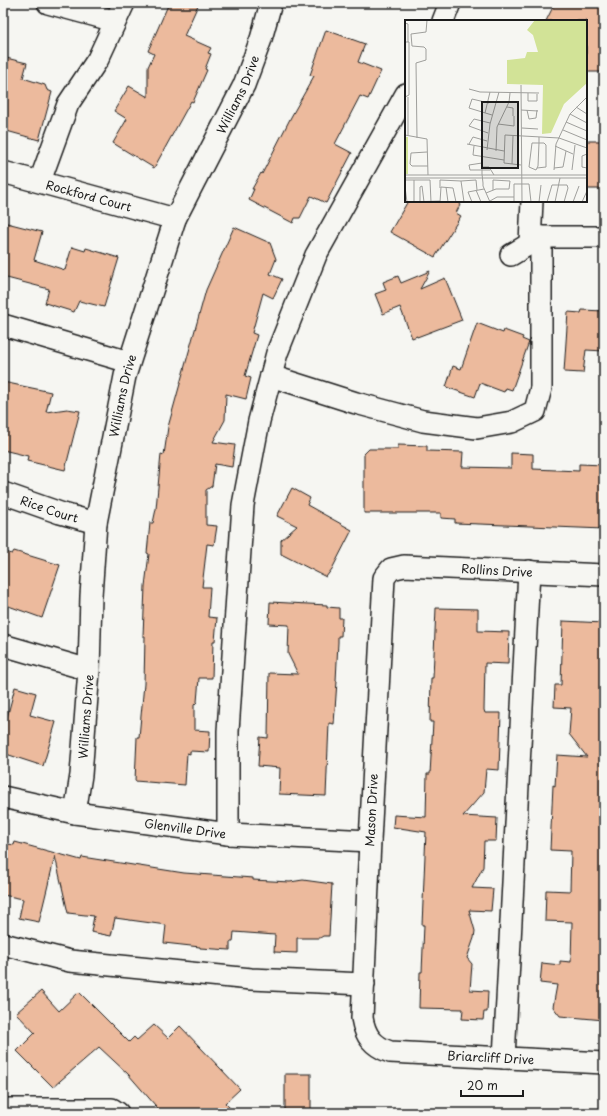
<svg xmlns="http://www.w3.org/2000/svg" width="607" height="1116" font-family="'Playpen Sans',sans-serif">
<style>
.building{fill:#ecba9d;stroke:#1c1c1c}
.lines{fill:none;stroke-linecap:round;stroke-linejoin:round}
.minor-casing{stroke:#1c1c1c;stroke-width:24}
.minor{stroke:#f6f6f2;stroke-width:21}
.labels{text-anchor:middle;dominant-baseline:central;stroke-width:3;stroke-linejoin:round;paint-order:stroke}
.street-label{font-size:12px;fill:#1c1c1c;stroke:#f6f6f2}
.inset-road{fill:none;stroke:#9f9f9c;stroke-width:1}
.view{fill:#1c1c1c;fill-opacity:0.15;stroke:#1c1c1c;stroke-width:2}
.inset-edge{fill:none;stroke:#1c1c1c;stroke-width:2}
</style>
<rect width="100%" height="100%" fill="#f6f6f2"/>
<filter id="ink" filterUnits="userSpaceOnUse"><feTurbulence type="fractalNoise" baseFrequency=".025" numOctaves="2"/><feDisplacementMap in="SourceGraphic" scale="8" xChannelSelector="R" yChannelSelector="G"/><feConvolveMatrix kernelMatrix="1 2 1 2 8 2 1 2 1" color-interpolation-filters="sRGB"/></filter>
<g filter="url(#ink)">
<g class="building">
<polygon points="169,3 199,3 184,36 211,48 208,53 211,54 205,69 207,70 193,102 191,101 154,168 113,143 127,119 114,111 129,86 148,97 148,67 154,54 148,51"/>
<polygon points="555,3 604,3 604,72 586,72 586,21 546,21"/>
<polygon points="326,30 365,44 358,62 381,71 368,99 360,96 335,144 352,153 326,203 311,196 300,218 295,218 293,223 249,200 254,189 252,189 261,173 262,174 291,117 314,76 310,75"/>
<polygon points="6,58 27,63 23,78 45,85 47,90 52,92 39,140 3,130 3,67"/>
<rect x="586" y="141" width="18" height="48"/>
<polygon points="408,201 462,201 456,213 461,216 435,257 390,232"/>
<polygon points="3,222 42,232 34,260 65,270 72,247 85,251 86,248 119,258 104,307 79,301 74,312 45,303 49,289 3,277"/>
<polygon points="234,227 270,243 276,259 270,274 282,279 273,298 263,293 252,333 257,335 245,376 251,378 246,399 226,394 225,420 213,442 235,445 232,467 215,464 212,486 206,490 206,525 217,526 214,545 207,544 202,587 210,587 208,617 217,618 215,641 213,641 212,678 199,678 197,702 194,705 194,730 210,731 209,752 190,751 190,754 187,753 185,785 135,781 137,737 139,737 144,684 145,636 143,636 145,586 149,554 147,553 150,523 153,523 156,509 161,454 164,455 168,427 206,290"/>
<polygon points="430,271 420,289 445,278 462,320 417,337 417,336 412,338 400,307 383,314 375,294 386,290 383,282 398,276 401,283"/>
<polygon points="582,310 604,311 604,351 586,350 583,373 564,372 568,312 581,313"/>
<polygon points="477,323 503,333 504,330 523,337 522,339 529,342 512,390 506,388 504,392 480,383 475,397 446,387 453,366 461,369"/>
<polygon points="3,382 51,392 46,412 67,409 80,411 65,470 27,461 28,456 3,450"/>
<polygon points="398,445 427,446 427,451 463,452 462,467 511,468 511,453 533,454 533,469 579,471 579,464 604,465 604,529 455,523 455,519 441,518 441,513 364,513 364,454 369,449 398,449"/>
<polygon points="292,488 310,498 307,505 352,530 332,569 326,577 281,554 281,540 297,526 277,516"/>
<polygon points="3,551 12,554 14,551 60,565 42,618 3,604"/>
<polygon points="270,602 327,605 327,607 339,608 339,618 342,618 341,636 338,636 338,642 336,681 337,681 334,724 329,723 326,796 279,794 280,768 258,766 260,737 268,738 269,673 298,674 288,654 289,625 269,624"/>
<polygon points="436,608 478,609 478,631 509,632 508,664 485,663 484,710 485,713 501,713 499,770 486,769 484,792 463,816 497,818 496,841 484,841 483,867 472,888 493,889 491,911 469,910 475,931 474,938 467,958 472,964 470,990 488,991 487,1012 484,1012 483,1020 462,1019 463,1009 419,1008 420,972 422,972 424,925 422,925 426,832 393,827 394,815 426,817 427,774 430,774 433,722 430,722 431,678 433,678"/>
<polygon points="563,621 604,623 604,1020 560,1016 553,1007 557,985 540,983 542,963 560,965 560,961 571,962 572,922 545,921 546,890 570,891 571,851 550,850 553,785 555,786 557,755 587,757 569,734 571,708 554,707 555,685 561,685"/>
<polygon points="15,687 36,693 30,715 56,722 43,766 3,753 3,733"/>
<polygon points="15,842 81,860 82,857 184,873 253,878 253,880 290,882 303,880 332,884 329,936 323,936 320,938 297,938 297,953 274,952 275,935 234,932 233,942 230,942 230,950 200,948 200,947 164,943 166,925 115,918 111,936 91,932 94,916 68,913 55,856 39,922 19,918 23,899 3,895 3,843 14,845"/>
<polygon points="41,991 59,1011 79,992 129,1042 134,1037 137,1040 154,1025 168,1038 180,1026 240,1089 225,1103 235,1113 162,1113 128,1074 99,1047 53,1087 17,1051 35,1033 16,1013"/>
<rect x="285" y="1074" width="26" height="39"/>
</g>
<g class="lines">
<defs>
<g id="minor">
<polyline points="48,3 115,21"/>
<polyline points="443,21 450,3"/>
<path id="s1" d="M3,172L175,219"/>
<polyline points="40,181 68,104 98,59 124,3"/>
<polyline points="530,243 532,201"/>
<polyline points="511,255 541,237 604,237"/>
<polyline points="3,325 129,362"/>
<polyline points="271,376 356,403 423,421 477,428 512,422 535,411 541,388 541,237"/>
<path id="s2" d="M3,493L60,513L96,523"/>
<path id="s3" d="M604,575L404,566L391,569L384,578L370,841L362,1018C365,1036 373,1046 390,1052L604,1063"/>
<polyline points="3,645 89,670"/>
<path id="s4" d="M3,797L75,813L228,834L370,841"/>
<path id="s5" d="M75,813L81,775L89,670L91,596L96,523L125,376L175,219L244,85L261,39L271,3"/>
<polyline points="228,834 228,731 243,505 259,421 277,353 316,255 406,94"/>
<polyline points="3,944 70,961 251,979 364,984"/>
<polyline points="504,1058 529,571"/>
<polyline points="3,1109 112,1109 118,1113"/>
</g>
</defs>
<use href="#minor" class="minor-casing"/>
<use href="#minor" class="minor"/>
</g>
</g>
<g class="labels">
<g class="street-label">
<text stroke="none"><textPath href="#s5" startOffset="745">Williams Drive</textPath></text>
<text stroke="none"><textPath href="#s1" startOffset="89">Rockford Court</textPath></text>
<text stroke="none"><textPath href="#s5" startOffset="421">Williams Drive</textPath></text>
<text stroke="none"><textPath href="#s2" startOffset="49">Rice Court</textPath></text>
<text transform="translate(497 570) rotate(3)">Rollins Drive</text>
<text stroke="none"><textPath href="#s5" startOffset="97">Williams Drive</textPath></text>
<text transform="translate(371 810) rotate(-87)">Mason Drive</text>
<text stroke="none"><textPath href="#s4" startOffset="185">Glenville Drive</textPath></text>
<text stroke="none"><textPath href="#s3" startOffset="813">Briarcliff Drive</textPath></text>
</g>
</g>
<g transform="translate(405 20)">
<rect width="182" height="182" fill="#f6f6f2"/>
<path d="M130,0H182V63L159,84L146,113L137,114L138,65L102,64V40L120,38L122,32H133L128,15L122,10ZM0,117H3V154H0Z" fill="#d2e397"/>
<path class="inset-road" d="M0,3L3,4V22M0,22H4V75L0,77M116,65L117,182M64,69L75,72L134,73M123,73V81H132V74M84,83L67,79L64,88L87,95M102,87L108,88V96M171,87L182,94M116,90L133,91M122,90L124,99L131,98L132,90M80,93L85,72M165,94L182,103M161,102L182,111M93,104L109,106V96M117,108L133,109M158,110L182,120M83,113L64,106L69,99L85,103M0,115L22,119L23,155M3,115V77M12,118L11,43L21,40V29L19,27L7,26L6,14L21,12L22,0M62,124L99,131M64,124L68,117L82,121M69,126L68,135L99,140M150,126L168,134M82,130L85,104L94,72M91,131L92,107L104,82L105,73M22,132L6,133L5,144L7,146H23M182,134L177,136V147L182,148M107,144L108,116M116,145L99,143L100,115L154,118L182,128M77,147H84L89,155M132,148L141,147V125L139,123H127L124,147L131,150L133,146L134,123V117M149,148L158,147L161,131M149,150L151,124L165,94L182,77M167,150L170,125M0,155H182M0,158H182M0,160H9V182M9,160H25L26,182M56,161L71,160L72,170M0,167L2,182M41,167L43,182M35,168V160L56,161L59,182M71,170L76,182M81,173L91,169H104L105,161L88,160V170M109,177V164H124L126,182M85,181L92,177H109V182M2,182L35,181M15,182V167L17,166L19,182M35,182L36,167L48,168L51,182M67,182L63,172L79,169M85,182L78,166V163L77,154V143L64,145L65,150H85M134,182L136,165M142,182L147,165H162L163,168L159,182M150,182L155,158M168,182L174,166M177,182L182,171"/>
<path class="view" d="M77,82H113V148H77Z"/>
<rect width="182" height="182" class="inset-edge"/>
</g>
<rect width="607" height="1116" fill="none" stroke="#f6f6f2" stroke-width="16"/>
<rect x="8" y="8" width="591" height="1100" fill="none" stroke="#1c1c1c" stroke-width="1.5" filter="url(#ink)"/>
<path d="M461 1090v6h62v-6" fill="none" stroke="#1c1c1c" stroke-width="2"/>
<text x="467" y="1090" font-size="12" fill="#1c1c1c" stroke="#f6f6f2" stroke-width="3" paint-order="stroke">20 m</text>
</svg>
